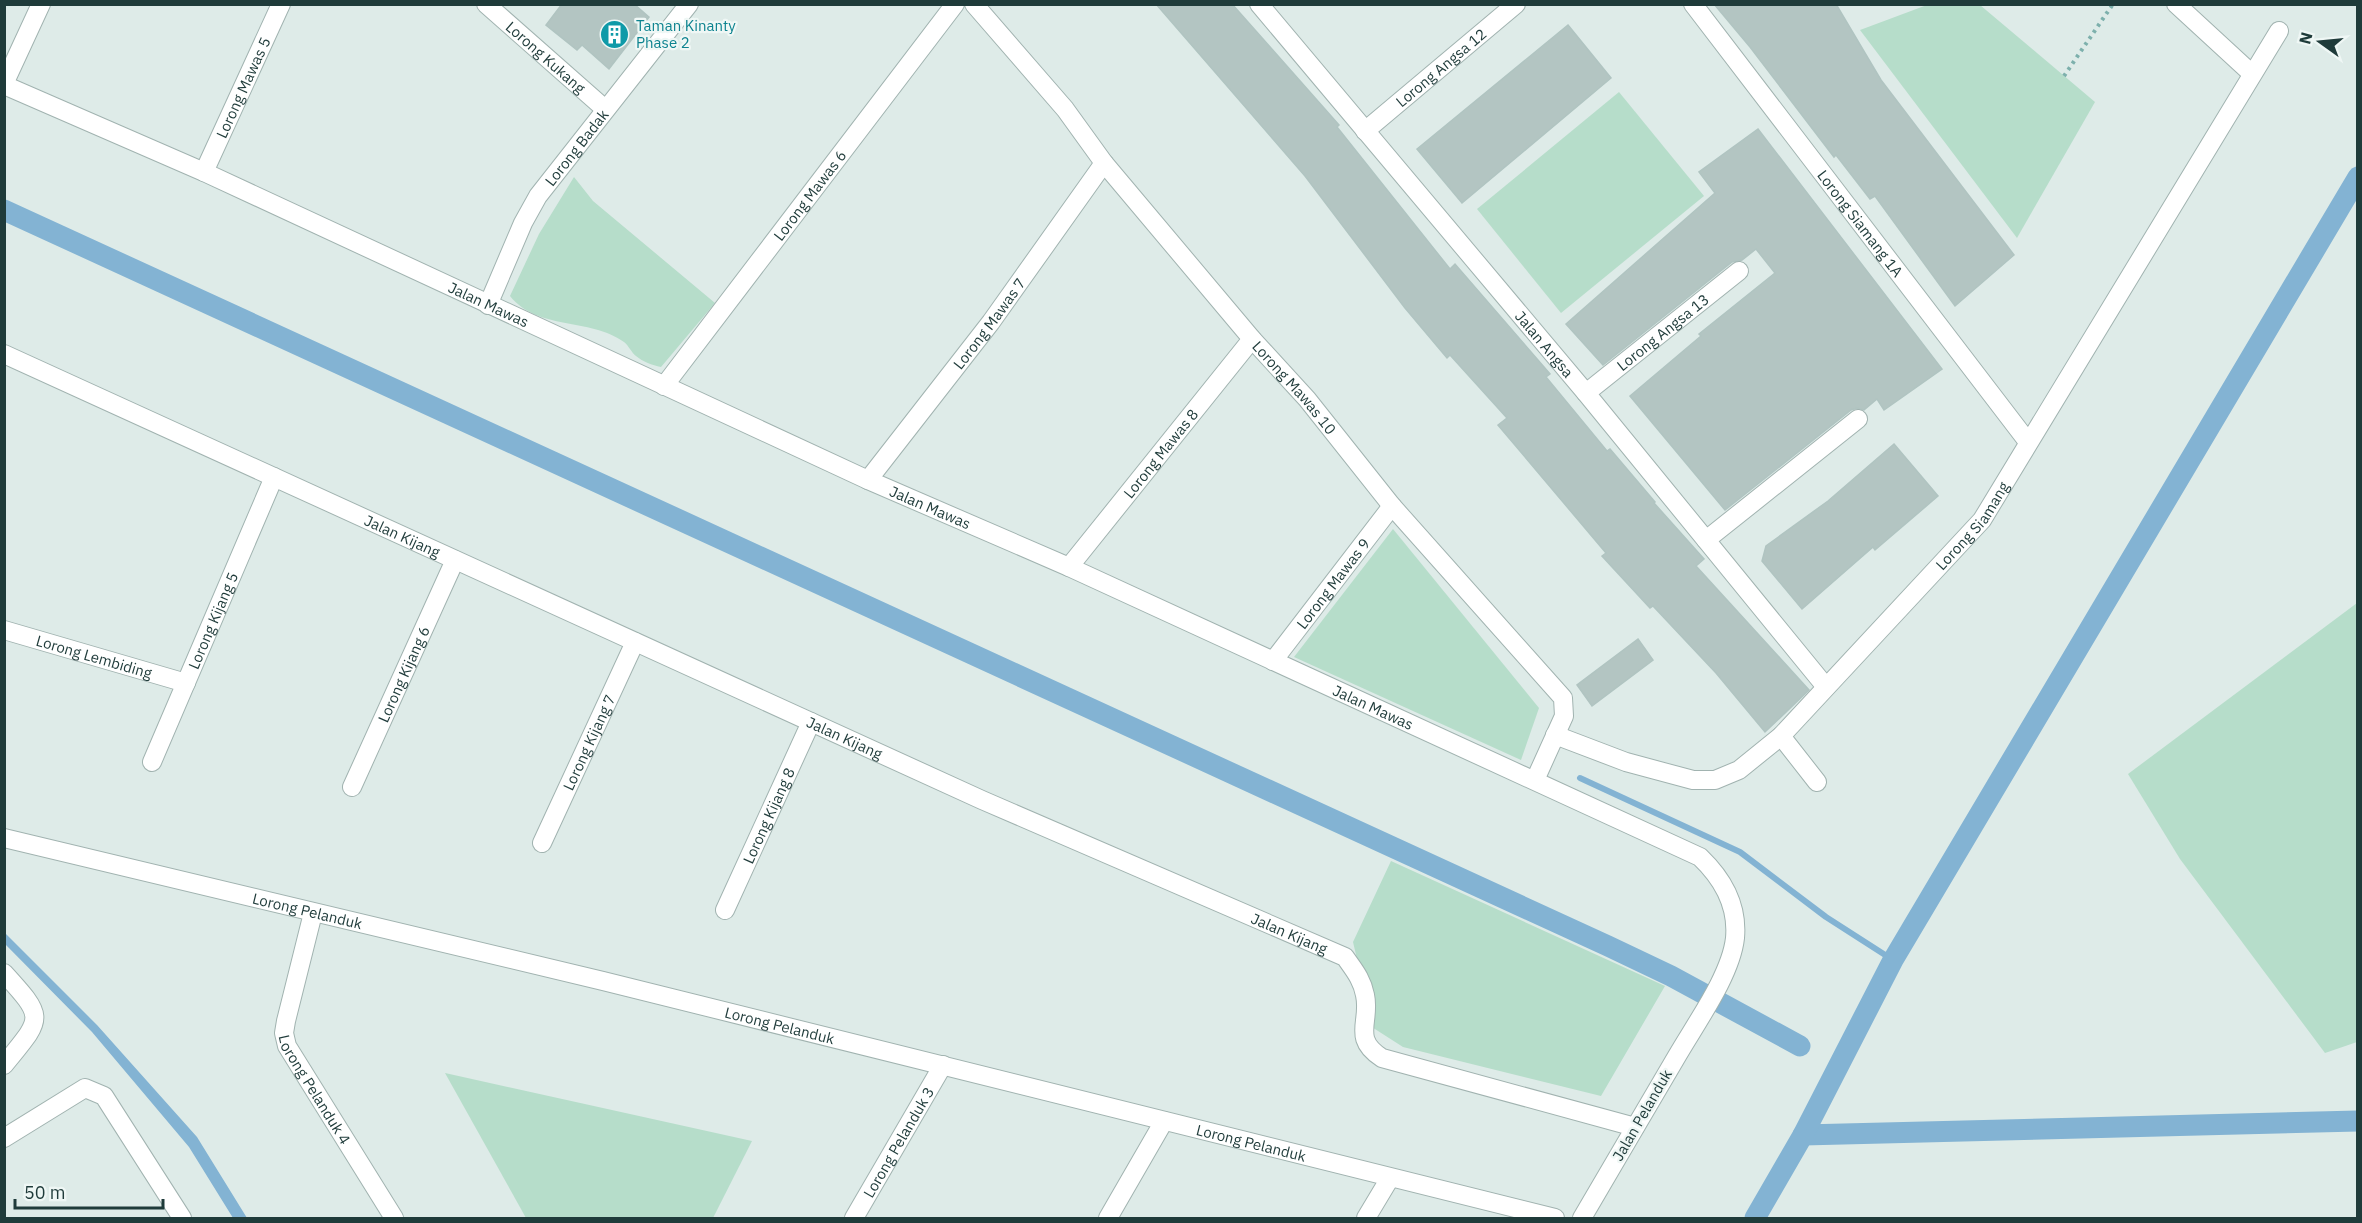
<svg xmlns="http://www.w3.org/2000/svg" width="2362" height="1223" font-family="'IBM Plex Sans',sans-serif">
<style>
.green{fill:#b6ddca}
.water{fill:#83b3d3}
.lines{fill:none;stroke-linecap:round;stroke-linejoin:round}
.stream{stroke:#83b3d3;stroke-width:6}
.canal{stroke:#83b3d3;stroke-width:21}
.building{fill:#b3c5c2;stroke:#b0c4c1;stroke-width:1.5}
.minor-casing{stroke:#a1b3b0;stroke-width:20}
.path{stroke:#7db0ac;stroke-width:4;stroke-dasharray:3 4.5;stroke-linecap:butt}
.minor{stroke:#fff;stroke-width:18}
.labels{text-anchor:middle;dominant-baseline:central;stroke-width:4.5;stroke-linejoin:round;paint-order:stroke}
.culture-label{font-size:15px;fill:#0d838f;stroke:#eff7f5;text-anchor:start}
.street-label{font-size:15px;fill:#1f3b3a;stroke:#eff7f5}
</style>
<rect width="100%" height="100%" fill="#deebe8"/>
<g class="green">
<polygon points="1927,5 1980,5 2095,102 2017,238 1860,30"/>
<polygon points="1619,92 1704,196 1561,313 1477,209"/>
<path d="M574,177L593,201L715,303L661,367C652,365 643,362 636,356C631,352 629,346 624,342C589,317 538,331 510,296L539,234Z"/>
<polygon points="1393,529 1539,708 1521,760 1294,657"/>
<polygon points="2357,603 2357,1042 2325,1053 2180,859 2128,774"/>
<polygon points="1391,861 1665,986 1601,1096 1403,1047 1364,1022 1362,980 1353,942"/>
<polygon points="445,1073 752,1141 713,1218 526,1218"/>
</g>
<polygon class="water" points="4,932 97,1025 197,1137 247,1218 233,1218 189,1147 92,1032 5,944"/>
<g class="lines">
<polyline class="stream" points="1580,778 1740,852 1826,917 1893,960"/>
<g class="canal">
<polyline points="4,210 1608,946 1671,976 1800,1046"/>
<polyline points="1803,1135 2358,1121"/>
<polyline points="1755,1218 1803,1135 1893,960 2358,177"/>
</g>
</g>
<g class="building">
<polygon points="562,4 634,4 649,17 609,69 582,45 577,50 546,25"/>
<polygon points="1156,4 1232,4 1339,125 1337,127 1450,269 1455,264 1550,374 1546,377 1607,451 1610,449 1655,502 1654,503 1704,559 1696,566 1809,690 1765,732 1716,673 1653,606 1650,608 1602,556 1606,553 1498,425 1507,418 1450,355 1447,358 1405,308 1305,176"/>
<polygon points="1714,4 1836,4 1881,80 2014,255 1955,306 1875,196 1870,199 1836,155 1834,157 1750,47"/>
<polygon points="1568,25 1611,78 1462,203 1417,149"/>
<polygon points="1758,129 1942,369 1884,410 1877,399 1864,410 1857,408 1851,410 1725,510 1630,396 1701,336 1699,334 1775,273 1756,249 1742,260 1732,262 1603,365 1566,324 1715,193 1699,172"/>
<polygon points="1894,444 1938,496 1875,550 1873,547 1802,609 1762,561 1766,546 1828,501"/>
<polygon points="1638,639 1653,660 1592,706 1577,685"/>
</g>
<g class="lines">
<defs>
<g id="minor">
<path id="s1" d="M486,4L605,109"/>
<path id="s2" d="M974,4L1065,109L1104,163L1252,339L1307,399L1392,506L1563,698L1564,716L1535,780"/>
<path id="s3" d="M1259,4L1586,393L1826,687"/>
<path id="s4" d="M1693,4L2028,442"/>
<polyline points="2176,4 2251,73"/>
<polyline points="4,84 41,4"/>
<path id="s5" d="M4,85L204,172L868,480L1069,567L1700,857C1723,879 1738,905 1735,938C1731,975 1696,1023 1677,1056C1645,1110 1614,1164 1582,1218"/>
<path id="s6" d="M1365,131L1516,4"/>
<path id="s7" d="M204,172L281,4"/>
<path id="s8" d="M488,305L523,223L538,196L689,4"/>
<path id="s9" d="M4,354L982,800L1345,957C1354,970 1362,979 1365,995C1371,1022 1351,1038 1382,1058L1635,1127"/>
<path id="s10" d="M664,386L955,4"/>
<path id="s11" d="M1586,393L1739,271"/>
<path id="s12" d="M868,480L991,322L1104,163"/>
<polyline points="1706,540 1858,419"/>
<path id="s13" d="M1069,567L1252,339"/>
<path id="s14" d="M4,630L186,683"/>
<path id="s15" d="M1273,661L1392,506"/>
<path id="s16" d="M1555,735L1626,762L1693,780H1715L1739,770L1781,736L1982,520L2279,31"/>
<polyline points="1781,736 1817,782"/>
<path id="s17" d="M152,762L274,477"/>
<path id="s18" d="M352,787L455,560"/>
<path id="s19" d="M4,838L603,981L1555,1218"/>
<path id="s20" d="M542,843L635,642"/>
<path id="s21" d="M725,910L811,722"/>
<path id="s22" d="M313,913L286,1021L284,1033L287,1046L394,1218"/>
<path d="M4,973C46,1019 43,1017 4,1065"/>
<polyline points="4,1138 85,1088 104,1096 182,1218"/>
<path id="s23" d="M854,1218L943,1065"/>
<polyline points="1108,1218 1164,1121"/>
<polyline points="1366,1218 1390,1178"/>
</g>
</defs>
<use href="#minor" class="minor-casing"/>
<polyline class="path" points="2064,76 2113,4"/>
<use href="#minor" class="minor"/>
</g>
<defs>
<symbol id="building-disc" viewBox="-11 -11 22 22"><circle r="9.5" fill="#0f9aa8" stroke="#eff7f5"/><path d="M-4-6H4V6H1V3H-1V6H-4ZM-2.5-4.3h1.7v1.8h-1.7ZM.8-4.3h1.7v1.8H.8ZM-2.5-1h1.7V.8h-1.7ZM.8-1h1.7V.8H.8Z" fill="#fff"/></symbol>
</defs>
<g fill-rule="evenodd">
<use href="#building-disc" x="598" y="18" width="33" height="33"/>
</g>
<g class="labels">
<g class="culture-label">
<text x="636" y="25">Taman Kinanty<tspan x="636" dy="17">Phase 2</tspan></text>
</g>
<g class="street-label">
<text stroke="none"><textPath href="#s1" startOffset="80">Lorong Kukang</textPath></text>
<text stroke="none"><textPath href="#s6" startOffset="99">Lorong Angsa 12</textPath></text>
<text stroke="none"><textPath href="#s7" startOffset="93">Lorong Mawas 5</textPath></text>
<text stroke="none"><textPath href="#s8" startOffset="182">Lorong Badak</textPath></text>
<text stroke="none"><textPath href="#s10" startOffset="240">Lorong Mawas 6</textPath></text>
<text stroke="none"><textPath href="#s4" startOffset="276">Lorong Siamang 1A</textPath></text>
<text stroke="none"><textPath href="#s5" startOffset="532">Jalan Mawas</textPath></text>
<text stroke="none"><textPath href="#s12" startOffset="198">Lorong Mawas 7</textPath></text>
<text stroke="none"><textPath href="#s11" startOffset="98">Lorong Angsa 13</textPath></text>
<text stroke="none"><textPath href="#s3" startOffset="444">Jalan Angsa</textPath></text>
<text stroke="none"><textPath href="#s2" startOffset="500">Lorong Mawas 10</textPath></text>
<text stroke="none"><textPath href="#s13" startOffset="146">Lorong Mawas 8</textPath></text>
<text stroke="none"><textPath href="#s5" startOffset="1018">Jalan Mawas</textPath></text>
<text stroke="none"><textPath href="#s16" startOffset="532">Lorong Siamang</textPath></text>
<text stroke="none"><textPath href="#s9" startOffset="438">Jalan Kijang</textPath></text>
<text stroke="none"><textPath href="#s15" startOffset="98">Lorong Mawas 9</textPath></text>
<text stroke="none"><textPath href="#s17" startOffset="154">Lorong Kijang 5</textPath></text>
<text stroke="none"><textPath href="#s14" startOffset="94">Lorong Lembiding</textPath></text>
<text stroke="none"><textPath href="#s18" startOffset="124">Lorong Kijang 6</textPath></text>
<text stroke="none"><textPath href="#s5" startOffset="1504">Jalan Mawas</textPath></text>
<text stroke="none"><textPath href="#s9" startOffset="924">Jalan Kijang</textPath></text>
<text stroke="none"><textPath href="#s20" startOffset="111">Lorong Kijang 7</textPath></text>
<text stroke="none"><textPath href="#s21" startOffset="104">Lorong Kijang 8</textPath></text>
<text stroke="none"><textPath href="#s19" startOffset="312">Lorong Pelanduk</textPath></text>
<text stroke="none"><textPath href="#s9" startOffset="1410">Jalan Kijang</textPath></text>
<text stroke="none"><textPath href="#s19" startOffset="798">Lorong Pelanduk</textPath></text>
<text stroke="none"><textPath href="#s22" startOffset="188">Lorong Pelanduk 4</textPath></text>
<text transform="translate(1642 1115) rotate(-60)">Jalan Pelanduk</text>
<text stroke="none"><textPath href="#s23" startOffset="88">Lorong Pelanduk 3</textPath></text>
<text stroke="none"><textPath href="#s19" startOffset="1284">Lorong Pelanduk</textPath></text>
</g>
</g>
<rect width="2362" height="1223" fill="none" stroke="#1f3b3a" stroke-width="12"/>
<g transform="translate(2320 42) rotate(285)" stroke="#eff7f5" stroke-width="4.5" paint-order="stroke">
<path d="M0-4.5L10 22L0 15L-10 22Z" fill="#1f3b3a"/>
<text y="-9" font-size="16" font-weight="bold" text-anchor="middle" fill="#1f3b3a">N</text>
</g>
<path d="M15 1199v9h148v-9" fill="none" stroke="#1f3b3a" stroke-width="3"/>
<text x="24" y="1199" font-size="18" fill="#1f3b3a" stroke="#eff7f5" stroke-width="4.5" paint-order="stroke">50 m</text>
</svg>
